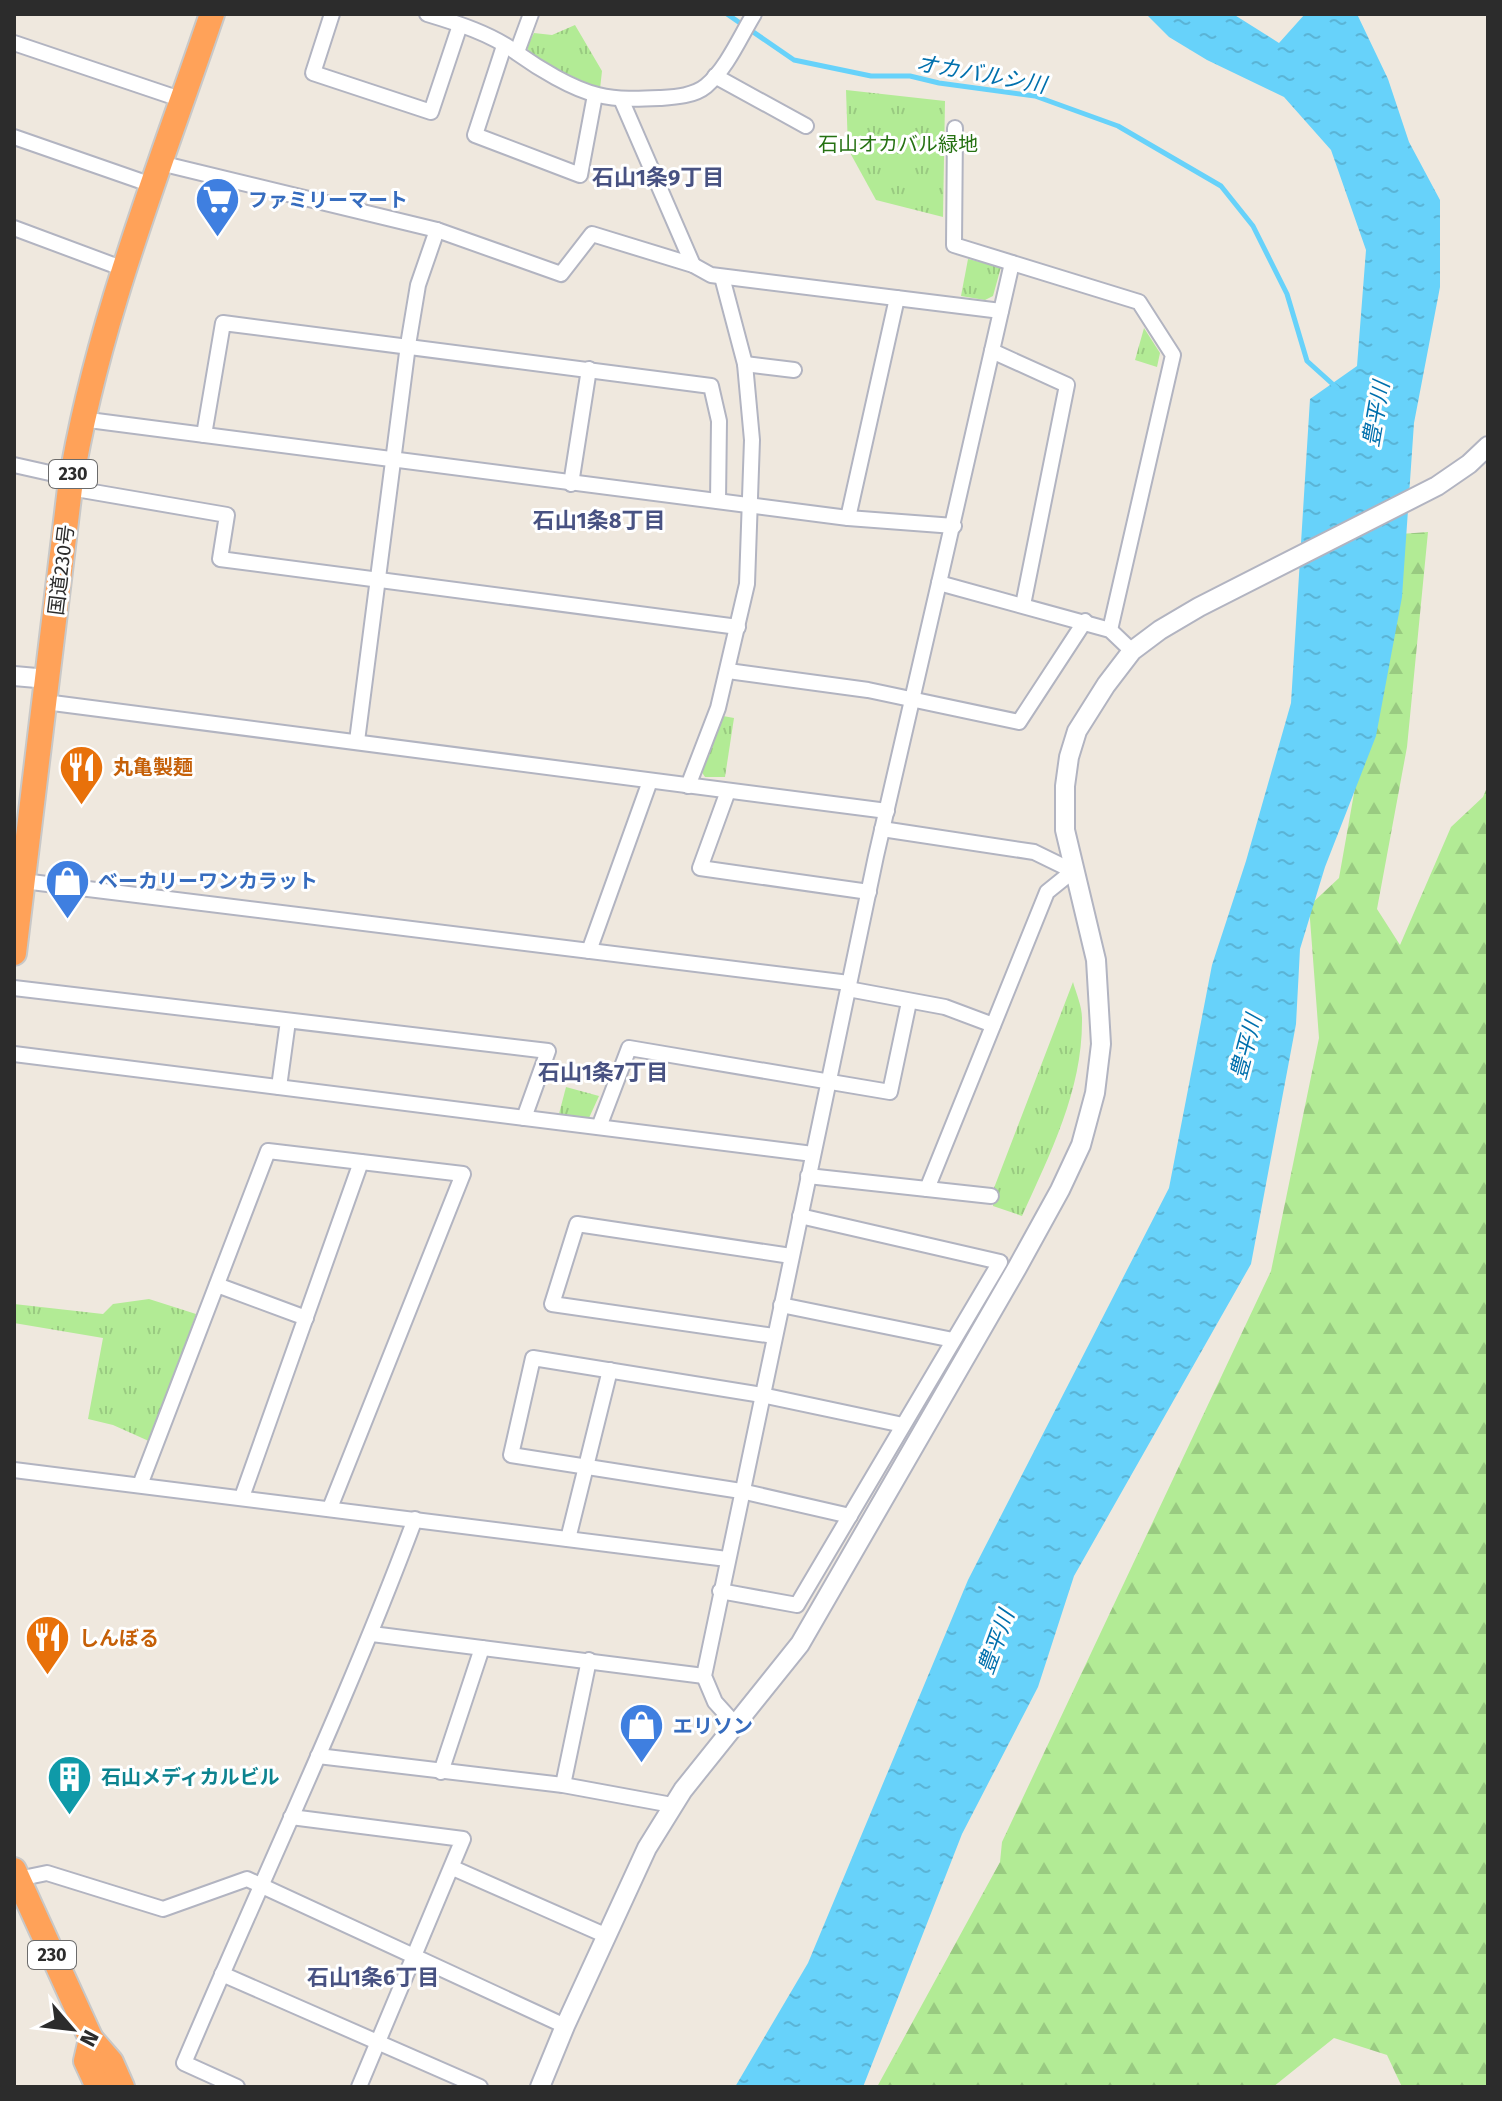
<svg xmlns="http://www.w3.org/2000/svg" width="1502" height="2101" font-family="'Fira Sans','Noto Sans JP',sans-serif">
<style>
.grass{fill:url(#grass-tufts)}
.forest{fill:url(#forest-firs)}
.water{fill:url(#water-ripples)}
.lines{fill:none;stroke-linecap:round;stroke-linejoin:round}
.stream{stroke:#67d2fa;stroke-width:5}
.street-casing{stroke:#b2b4c1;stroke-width:18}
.secondary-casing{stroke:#b2b4c1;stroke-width:22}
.highway-casing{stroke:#c8c8c8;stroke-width:28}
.street{stroke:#fff;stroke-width:14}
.secondary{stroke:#fff;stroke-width:18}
.highway{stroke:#ffa259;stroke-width:24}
.labels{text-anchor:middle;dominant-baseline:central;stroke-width:6;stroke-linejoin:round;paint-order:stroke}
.shield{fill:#fff;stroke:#6b6b6b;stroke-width:2}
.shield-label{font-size:18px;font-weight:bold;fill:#2c2c2c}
.park-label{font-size:20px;fill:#267213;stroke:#fff}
.shop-label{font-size:20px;font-weight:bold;fill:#366cbe;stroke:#fff;text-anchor:start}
.street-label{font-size:20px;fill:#2c2c2c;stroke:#fff}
.food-label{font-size:20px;font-weight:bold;fill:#c56008;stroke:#fff;text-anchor:start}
.culture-label{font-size:20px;font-weight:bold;fill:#0d838f;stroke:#fff;text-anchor:start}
.water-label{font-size:22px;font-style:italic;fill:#0070ad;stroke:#fff}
.neighbourhood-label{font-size:22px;font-weight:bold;fill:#485282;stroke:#fff}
</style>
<defs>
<pattern id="grass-tufts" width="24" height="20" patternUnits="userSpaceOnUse" patternTransform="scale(2)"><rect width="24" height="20" fill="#b2eb95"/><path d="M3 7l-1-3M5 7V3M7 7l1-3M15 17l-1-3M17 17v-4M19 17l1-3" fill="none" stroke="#99ca81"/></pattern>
<pattern id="forest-firs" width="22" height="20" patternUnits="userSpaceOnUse" patternTransform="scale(2)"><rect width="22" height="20" fill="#b2eb95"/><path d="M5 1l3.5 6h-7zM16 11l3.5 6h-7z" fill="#99ca81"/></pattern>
<pattern id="water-ripples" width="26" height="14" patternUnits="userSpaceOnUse" patternTransform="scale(2)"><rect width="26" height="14" fill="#67d2fa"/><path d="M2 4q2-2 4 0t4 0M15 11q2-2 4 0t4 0" fill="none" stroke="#5ab4d6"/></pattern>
</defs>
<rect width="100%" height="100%" fill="#efe8de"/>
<g class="grass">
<polygon points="575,25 602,71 600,89 532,58 527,47 534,33 552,35"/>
<polygon points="846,90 945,101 943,217 876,200 848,149"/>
<polygon points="968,259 1001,267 993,296 985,300 961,296"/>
<polygon points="1144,328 1160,353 1157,367 1135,360"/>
<polygon points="723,716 734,718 725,777 705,777 701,771"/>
<path d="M1073,982C1076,993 1082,1006 1082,1018C1083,1089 1051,1152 1022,1216L993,1206L994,1188Z"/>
<polygon points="566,1087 599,1096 589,1118 559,1114"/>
<polygon points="149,1299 196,1314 151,1442 113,1425 88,1419 103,1338 14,1323 14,1304 103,1314 113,1304"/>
</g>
<polygon class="forest" points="1428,532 1407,747 1377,909 1400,945 1451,827 1483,797 1488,785 1488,2087 1402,2087 1387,2055 1334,2038 1273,2087 877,2087 1000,1862 1002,1842 1271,1271 1319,1038 1309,906 1339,878 1400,534"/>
<polygon class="water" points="1146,14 1233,14 1279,43 1305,14 1357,14 1388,79 1409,142 1440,200 1440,287 1414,423 1402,597 1376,736 1325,867 1300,949 1296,1024 1251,1264 1074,1576 1038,1687 962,1834 863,2087 735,2087 808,1963 968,1580 1169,1188 1212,965 1246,861 1291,703 1310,399 1357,366 1366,250 1331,150 1284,97 1207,60 1169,37"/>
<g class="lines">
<polyline class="stream" points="727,14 794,60 871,76 910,76 939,83 1035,96 1118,126 1221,186 1253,226 1287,294 1307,361 1337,388"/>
<defs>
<g id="street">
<polyline points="332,14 313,73 431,112 460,25"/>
<path d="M427,14C457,23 492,34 517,53C538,68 572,89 598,95C619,100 639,99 660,98C675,97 694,96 706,86C727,68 740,37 754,14"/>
<polyline points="14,43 183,100"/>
<polyline points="504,46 475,135 580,175 595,95"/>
<polyline points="517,52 531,14"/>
<polyline points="715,76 806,126"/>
<polyline points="621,99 693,265"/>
<polyline points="955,128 954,245 1139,302 1173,355 1110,630"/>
<polyline points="14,137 152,185"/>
<polyline points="160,163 437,230 561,274 592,234 693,265 711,275 1001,311"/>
<polyline points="14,228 124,269"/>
<polyline points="992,351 1067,385 1023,605"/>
<polyline points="745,364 794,370"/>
<polyline points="81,419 848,518 954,526"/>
<polyline points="204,435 223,323 711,386 719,421 718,501"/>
<polyline points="14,465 72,478"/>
<polyline points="571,484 589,369"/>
<polyline points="70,488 227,515 220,559 738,627"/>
<polyline points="848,518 897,298"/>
<polyline points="939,583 1012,263"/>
<polyline points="728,671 868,690 1019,722 1085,621"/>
<polyline points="45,702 887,811"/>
<polyline points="357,741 408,345 418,285 437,230"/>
<polyline points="688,786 718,708 747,584 752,440 745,364 722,277"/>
<polyline points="728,791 700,868 869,892"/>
<polyline points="882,829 1034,852 1073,871 1047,892 927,1189"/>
<polyline points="23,881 849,983"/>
<polyline points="589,951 650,781"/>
<polyline points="14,988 548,1051 524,1118"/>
<polyline points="848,989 945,1007 993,1025"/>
<polyline points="14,1054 813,1154"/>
<polyline points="279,1087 288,1021"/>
<polyline points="599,1127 629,1048 890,1092 909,1002"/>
<polyline points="808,1176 991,1196"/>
<polyline points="217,1285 306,1318"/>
<polyline points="781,1305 953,1340"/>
<polyline points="774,1336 552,1304 577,1224 791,1256"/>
<polyline points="14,1470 727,1559"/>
<polyline points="140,1485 268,1151 463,1174 330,1508"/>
<polyline points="242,1497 361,1162"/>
<polyline points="850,1516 741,1491 511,1455 533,1358 762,1395 903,1425"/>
<polyline points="568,1539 610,1370"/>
<polyline points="720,1591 797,1605 1000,1262 800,1216"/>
<polyline points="372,1634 704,1676"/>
<polyline points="734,1723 715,1702 704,1676 876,856 939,583 1110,630 1132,651"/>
<polyline points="318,1756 563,1785 672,1805"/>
<polyline points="441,1772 482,1648"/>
<polyline points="563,1785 589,1660"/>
<polyline points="291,1817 463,1839 359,2087"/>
<polyline points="453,1868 607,1936"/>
<polyline points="18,1879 47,1873 163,1909 247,1879 565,2026"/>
<polyline points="222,1974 480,2087"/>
<path d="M237,2087L184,2063C261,1881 346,1704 415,1519"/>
</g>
<g id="secondary">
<polyline points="14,676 48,679"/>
<polyline points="540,2087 565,2026 647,1848 683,1790 800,1644 1017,1268 1060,1190 1081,1145 1095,1093 1101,1044 1096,960 1065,830 1065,786 1069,757 1077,731 1106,685 1132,651 1160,630 1199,607 1437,486 1469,464 1488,446"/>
</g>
<g id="highway">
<path d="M14,953L70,488C96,325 159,170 212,14"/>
<polyline points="14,1870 91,2039 111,2062 122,2087"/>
<polyline points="91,2039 86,2061 98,2087"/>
</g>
</defs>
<use href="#street" class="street-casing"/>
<use href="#secondary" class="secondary-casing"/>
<use href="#highway" class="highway-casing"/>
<use href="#street" class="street"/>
<use href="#secondary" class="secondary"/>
<use href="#highway" class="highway"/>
</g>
<defs>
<symbol id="supermarket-pin" viewBox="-11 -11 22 30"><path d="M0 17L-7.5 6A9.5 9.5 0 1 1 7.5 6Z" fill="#3f7fe0" stroke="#fff"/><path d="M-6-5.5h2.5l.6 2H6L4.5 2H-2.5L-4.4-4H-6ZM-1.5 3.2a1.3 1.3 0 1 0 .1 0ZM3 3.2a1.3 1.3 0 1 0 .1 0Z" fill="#fff"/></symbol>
<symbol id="restaurant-pin" viewBox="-11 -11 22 30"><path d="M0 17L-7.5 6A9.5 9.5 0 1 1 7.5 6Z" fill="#e8710a" stroke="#fff"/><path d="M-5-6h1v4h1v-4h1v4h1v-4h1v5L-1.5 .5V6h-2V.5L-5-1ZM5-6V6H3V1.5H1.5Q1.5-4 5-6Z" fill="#fff"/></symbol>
<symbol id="shop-pin" viewBox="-11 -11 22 30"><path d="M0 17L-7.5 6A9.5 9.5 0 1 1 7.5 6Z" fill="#3f7fe0" stroke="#fff"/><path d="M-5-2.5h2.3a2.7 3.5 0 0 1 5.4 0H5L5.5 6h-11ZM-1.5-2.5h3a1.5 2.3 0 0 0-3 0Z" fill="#fff"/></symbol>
<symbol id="building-pin" viewBox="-11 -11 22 30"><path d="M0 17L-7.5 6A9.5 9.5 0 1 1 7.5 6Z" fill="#0f9aa8" stroke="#fff"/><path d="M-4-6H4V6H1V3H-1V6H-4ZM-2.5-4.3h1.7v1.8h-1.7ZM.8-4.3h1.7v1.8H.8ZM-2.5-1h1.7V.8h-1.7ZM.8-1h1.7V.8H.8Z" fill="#fff"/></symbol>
</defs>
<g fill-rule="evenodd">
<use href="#supermarket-pin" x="192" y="174" width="51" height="69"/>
<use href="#restaurant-pin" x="56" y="742" width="51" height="69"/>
<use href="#shop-pin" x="42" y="856" width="51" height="69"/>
<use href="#restaurant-pin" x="22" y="1612" width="51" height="69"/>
<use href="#shop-pin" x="616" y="1700" width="51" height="69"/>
<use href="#building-pin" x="44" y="1752" width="51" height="69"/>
</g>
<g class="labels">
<g class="shield">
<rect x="49" y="460" width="48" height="28" rx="6"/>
<rect x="28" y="1941" width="48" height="28" rx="6"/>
</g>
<g class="shield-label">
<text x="73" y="474">230</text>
<text x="52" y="1955">230</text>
</g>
<g class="park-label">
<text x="898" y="144">石山オカバル緑地</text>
</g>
<g class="shop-label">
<text x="248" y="200">ファミリーマート</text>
<text x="98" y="881">ベーカリーワンカラット</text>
<text x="673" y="1726">エリソン</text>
</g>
<g class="street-label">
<text transform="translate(61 570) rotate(-83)">国道230号</text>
</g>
<g class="food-label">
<text x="113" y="767">丸亀製麺</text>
<text x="79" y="1638">しんぼる</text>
</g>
<g class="culture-label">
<text x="101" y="1777">石山メディカルビル</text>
</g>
<g class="water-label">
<text transform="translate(981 74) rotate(10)">オカバルシ川</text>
<text transform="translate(1376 414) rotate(-80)">豊平川</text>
<text transform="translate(1246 1047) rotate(-75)">豊平川</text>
<text transform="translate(996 1642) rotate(-70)">豊平川</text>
</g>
<g class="neighbourhood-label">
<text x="658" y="177">石山1条9丁目</text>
<text x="599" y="520">石山1条8丁目</text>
<text x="603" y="1072">石山1条7丁目</text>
<text x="373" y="1977">石山1条6丁目</text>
</g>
</g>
<rect width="1502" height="2101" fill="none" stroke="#2c2c2c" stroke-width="32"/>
<g transform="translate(72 2029) rotate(118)" stroke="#ffffff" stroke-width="6" paint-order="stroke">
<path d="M0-6L14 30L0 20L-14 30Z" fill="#2c2c2c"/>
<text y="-12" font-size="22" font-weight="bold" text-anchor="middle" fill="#2c2c2c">N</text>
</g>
</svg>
